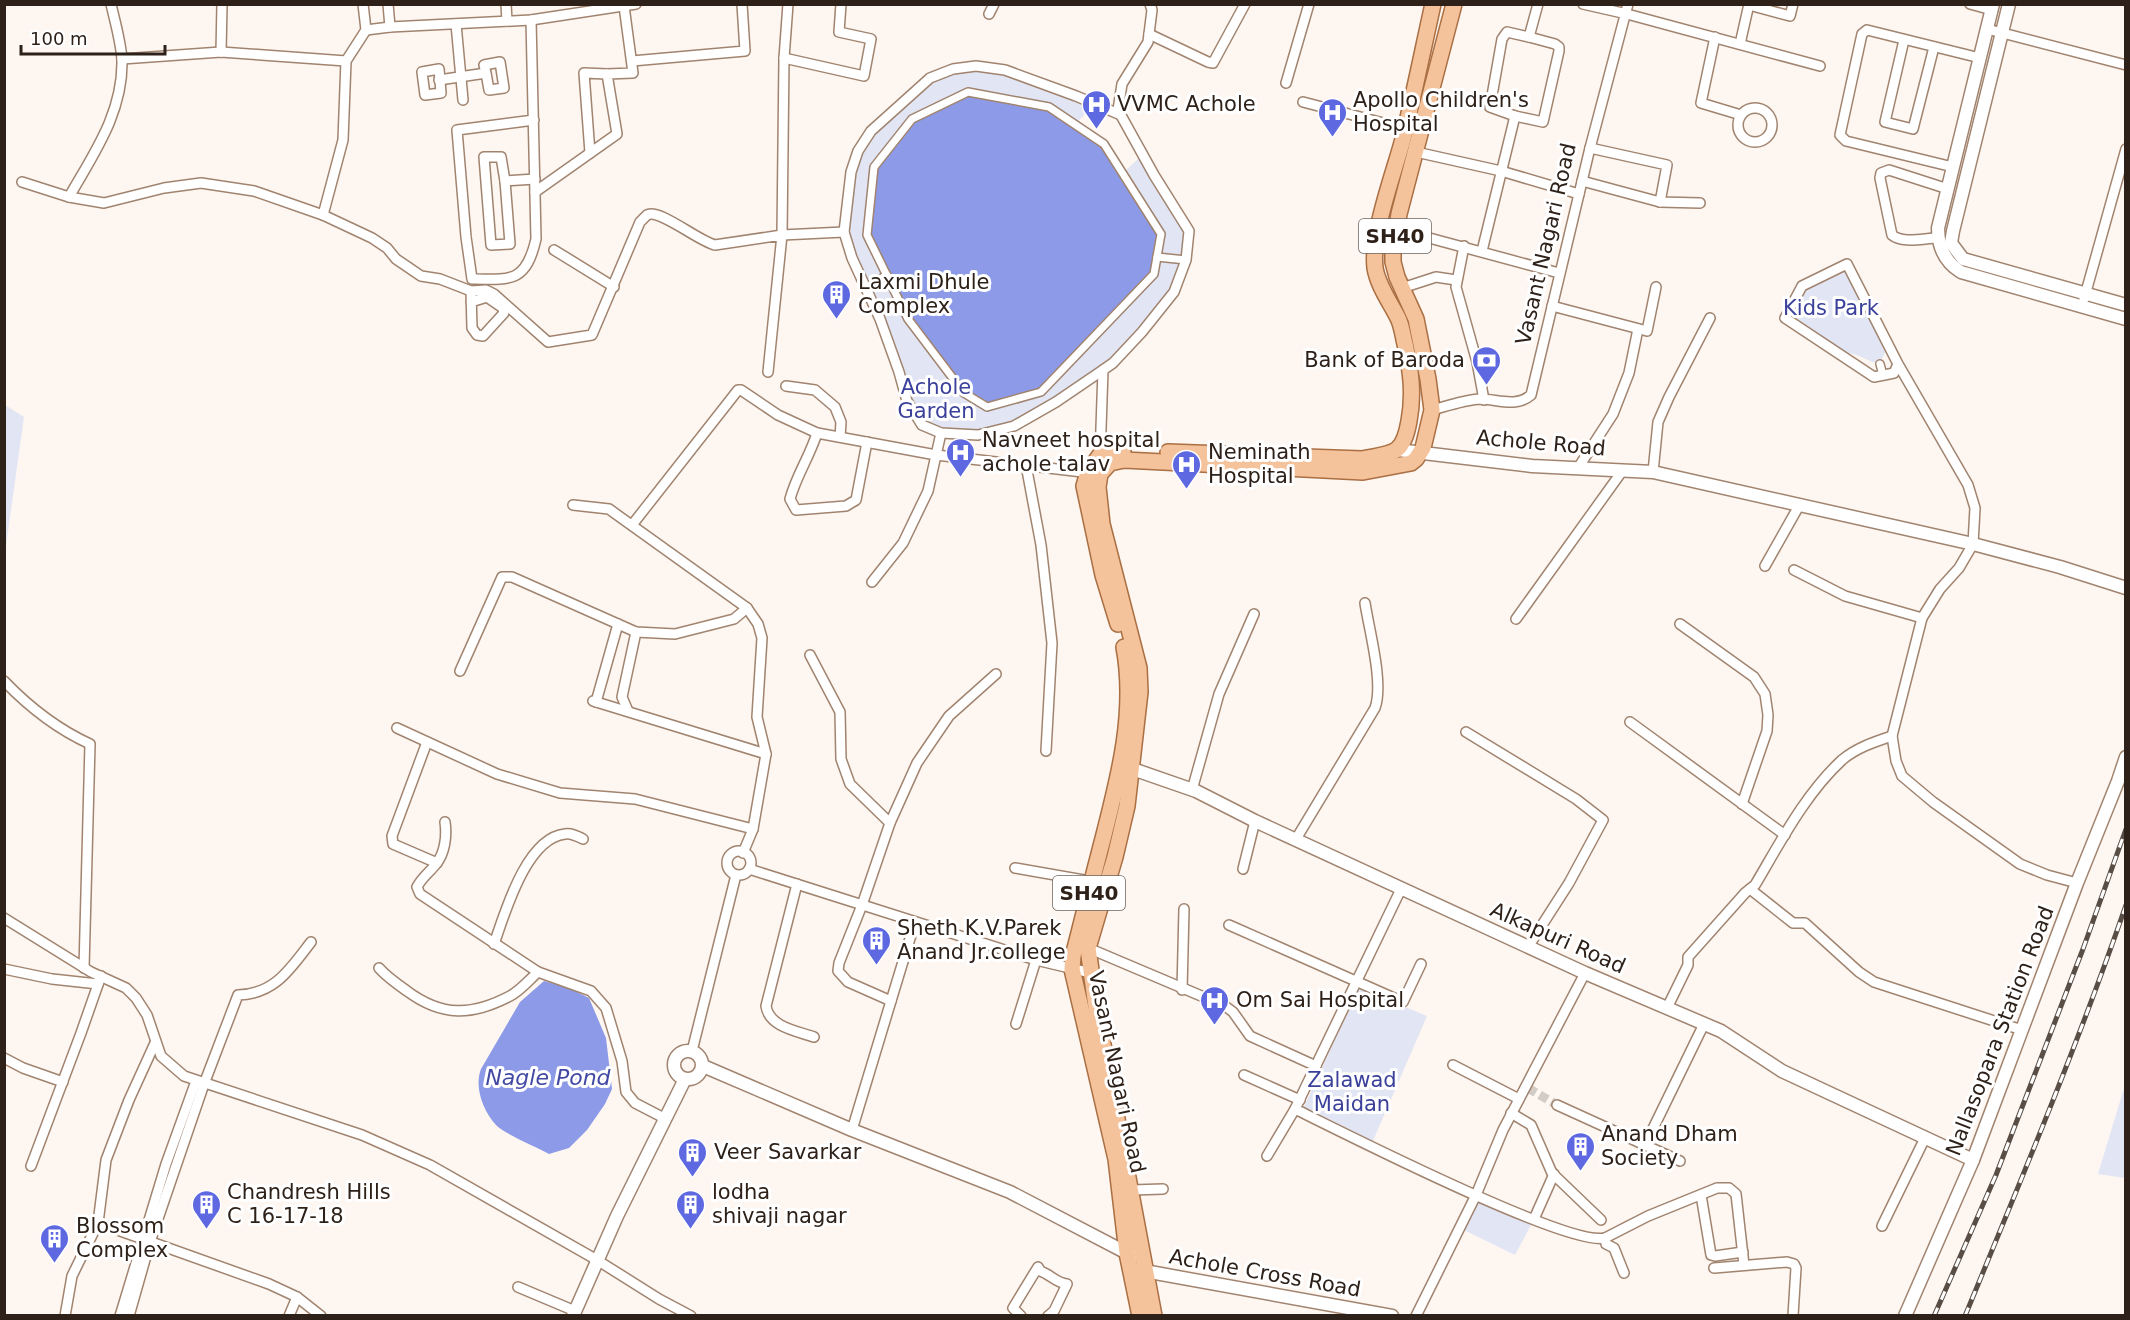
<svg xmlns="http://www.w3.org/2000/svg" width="2130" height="1320" font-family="'DejaVu Sans',sans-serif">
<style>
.green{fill:#e2e6f4}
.water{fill:#8c9ae7}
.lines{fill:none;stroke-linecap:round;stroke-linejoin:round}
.minor-tunnel{stroke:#d3cbc6;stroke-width:9;stroke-dasharray:9 4.5;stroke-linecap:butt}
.pedestrian-casing{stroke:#a1846f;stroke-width:10}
.minor-casing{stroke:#a1846f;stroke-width:12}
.tertiary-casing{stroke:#a1846f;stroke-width:15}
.primary-casing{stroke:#aa6f42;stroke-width:18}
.pedestrian{stroke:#fff;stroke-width:7}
.minor{stroke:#fff;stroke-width:9}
.tertiary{stroke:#fff;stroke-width:12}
.primary{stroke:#f4c29b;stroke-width:15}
.rail-casing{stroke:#594e46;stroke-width:5}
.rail{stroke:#fff;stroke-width:3;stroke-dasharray:9;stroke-linecap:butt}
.labels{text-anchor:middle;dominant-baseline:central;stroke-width:6;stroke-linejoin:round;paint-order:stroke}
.shield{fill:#fff;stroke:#6c645e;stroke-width:1.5}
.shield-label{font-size:20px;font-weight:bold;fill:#2d2119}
.poi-label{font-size:21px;fill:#2d2119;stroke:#fff;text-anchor:start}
.street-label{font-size:21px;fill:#2d2119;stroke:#fff}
.park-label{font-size:21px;fill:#3b419a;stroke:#fff}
.water-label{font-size:22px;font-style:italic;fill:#4249a3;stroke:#fff}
</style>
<rect width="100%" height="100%" fill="#fdf6f1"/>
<g class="green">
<polygon points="953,69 1005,70 1092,106 1075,125 1123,173 1142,155 1189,231 1174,292 1113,363 1014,426 969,435 922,425 907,401 844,232 851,172 871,131 930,78"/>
<path d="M1844,270L1886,350L1880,364C1867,362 1858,352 1845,353L1790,317L1805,289Z"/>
<polygon points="5,405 24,417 5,553"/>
<polygon points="1359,988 1427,1016 1372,1143 1302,1111"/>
<polygon points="2125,1085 2125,1178 2098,1174"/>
<polygon points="1478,1199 1533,1221 1515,1255 1462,1229"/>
</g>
<g class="water">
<polygon points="968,92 1049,107 1104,144 1161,234 1154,274 1041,392 987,407 964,393 908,319 867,235 874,167 912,119"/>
<path d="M544,981L569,988L589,998L606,1038L612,1089L605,1104L587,1130L569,1148L549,1154C537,1147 504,1134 496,1125C483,1111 474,1087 481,1069L520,1002Z"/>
</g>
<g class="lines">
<polyline class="minor-tunnel" points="1528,1088 1557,1105"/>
<defs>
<g id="pedestrian">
<polygon points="968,92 1049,107 1104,144 1161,234 1154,274 1041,392 987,407 964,393 908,319 867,235 874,167 912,119"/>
<polyline points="1157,257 1186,260"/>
<polyline points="865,288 887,275"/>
<polyline points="1880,364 1883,375"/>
</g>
<g id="minor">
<polyline points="388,4 390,27"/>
<polyline points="506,4 507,21"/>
<polyline points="788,4 784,58 782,235 844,232"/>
<polyline points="1583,4 1627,14 1820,66"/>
<polyline points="1970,4 1992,10"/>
<polyline points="1749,5 1790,16 1793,4"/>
<polyline points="989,14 994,4"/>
<path d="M531,20L536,239C526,282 512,280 472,279L466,237L457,130L534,120"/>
<polyline points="456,24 463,100"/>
<polyline points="1987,29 2126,65"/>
<polyline points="366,30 390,27 531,20 636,4"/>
<polyline points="1149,34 1208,62 1213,63 1245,4"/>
<polyline points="1715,37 1701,103 1741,115"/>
<polyline points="1904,40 1885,122 1913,129 1934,47"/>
<polyline points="1740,44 1749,4"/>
<polyline points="221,52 222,4"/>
<polyline points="784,58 864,76 871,39 839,32 841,4"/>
<polyline points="122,59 221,52 346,61"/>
<polyline points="632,61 745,51 742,4"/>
<polygon points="439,69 441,93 425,95 422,72"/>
<polyline points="439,80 486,73 484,65 500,62 504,88 489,90 486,73"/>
<polyline points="1286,83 1309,4"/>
<polyline points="1303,102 1410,130"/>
<circle cx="1755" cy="125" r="17"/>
<polyline points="1515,116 1543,122 1559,51 1559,47 1555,44 1529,37"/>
<polyline points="1590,148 1667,165 1660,202"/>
<polyline points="1416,152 1501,171 1579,194"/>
<polyline points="590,153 584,73 607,74"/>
<polygon points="484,157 501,157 505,181 510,244 491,245"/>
<polyline points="1953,167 1846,141 1840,135 1862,34 1867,30 1980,58"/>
<polyline points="505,181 535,179"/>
<polyline points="1582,181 1660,202 1700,203"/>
<polyline points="22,182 69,197 104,203 164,188 201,183 254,191 323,215 343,140 346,61 366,30 363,4"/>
<polyline points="535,192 617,134 607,74 633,73 624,6"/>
<path d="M69,197C94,153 123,113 122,60C121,42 115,22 111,4"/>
<path d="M323,215L372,238L387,248L396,259L421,276L440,279L471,291L486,290L494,294L548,342L592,335L640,222C641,221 646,216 647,215C659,208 698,241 715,245L782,235L768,372"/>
<polyline points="1396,229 1559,273"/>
<path d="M1938,238C1924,238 1903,244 1892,235L1880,178L1881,173L1889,170L1948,189"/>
<polyline points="1464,246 1456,287 1477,362 1484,400"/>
<polyline points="554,250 614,287"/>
<polyline points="1482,251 1515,116 1490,107 1502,39 1507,32 1529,37 1538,4"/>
<polyline points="1402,288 1436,277 1456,280"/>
<polyline points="471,291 472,328 477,335 483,336 504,313 503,308 487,297 471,302"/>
<polyline points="2084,299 2126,149"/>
<polyline points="1552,306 1647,331 1656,287"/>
<polyline points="1103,370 1056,402 1014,426 978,435 941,433 922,425 907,401 899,372 880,319 852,258 844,232 851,172 858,151 871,131 930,78 953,69 976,66 1005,70 1076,96 1121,115"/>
<polyline points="786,386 815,390 835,407 841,422 840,437"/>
<path d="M1432,410C1447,406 1464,400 1480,399C1497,399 1516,408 1531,395L1590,148L1628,4"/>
<path d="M817,433C810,456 796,476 790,499L796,510L846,506L856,500L867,442"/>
<polyline points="1100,457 1103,370 1113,363 1142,332 1174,292 1186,260 1189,231 1154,175 1118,110 1122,84 1148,42 1152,10 1150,4"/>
<polyline points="1026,465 1041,545 1052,643 1046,751"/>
<polyline points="1578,468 1613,414 1629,373 1638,329"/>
<polyline points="1653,472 1658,422 1669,397 1710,318"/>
<polyline points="573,505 609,509 747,608 758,624 762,638 757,717 766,754 753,829 743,853"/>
<polyline points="632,525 738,390 741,390 778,415 817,433 936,455 1091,473"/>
<polyline points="1765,566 1800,504"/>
<polyline points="1794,570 1845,596 1922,618"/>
<polyline points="872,582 903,543 928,491 941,433"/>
<polyline points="1516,619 1623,470"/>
<polyline points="1680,624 1754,677 1765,694 1768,715 1767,731 1742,804"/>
<polyline points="810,655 840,712 841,759 850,784 890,823"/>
<polyline points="460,671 502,577 512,577 636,632 675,634 734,619 747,608"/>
<path d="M4,681C29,707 57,729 90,744L84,968"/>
<polyline points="593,701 766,754"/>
<polyline points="596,702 618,624"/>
<polyline points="628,711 622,697 636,632"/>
<polyline points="1630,722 1785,835"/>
<polyline points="397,728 497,774 560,793 635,799 753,829"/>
<polyline points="1466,732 1576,799 1603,820 1569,883 1528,947"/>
<polyline points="1892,736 1896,761 1902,776 1933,802 2020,864 2047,875 2077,883"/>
<polyline points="427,742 392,836 393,844 437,863"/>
<polyline points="1192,790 1219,694 1254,614"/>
<path d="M445,822C447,836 445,853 436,864C430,872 422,877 417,887L420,894L538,972"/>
<path d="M1296,839L1375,708C1384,683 1369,630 1365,603"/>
<circle cx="739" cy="863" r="12"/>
<polyline points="1015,868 1095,882"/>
<polyline points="749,869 1036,960 1091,973"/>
<polyline points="1243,869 1255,821"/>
<path d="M797,884L766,1006C769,1027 797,1031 814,1037"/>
<path d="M1401,889L1295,1109C1342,1132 1568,1247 1605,1238L1648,1216L1717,1188H1729L1736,1194L1744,1265"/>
<polyline points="1750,889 1793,923 1805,923 1859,972 1874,982 2022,1030"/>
<polyline points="4,918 91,972 126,988 136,998 147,1015 161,1056 184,1076 362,1135 430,1165 597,1260 659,1299 691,1316"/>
<polyline points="1229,925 1403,1002 1421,964"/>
<path d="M494,944C505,913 526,838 565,834C571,833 577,836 583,839"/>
<polyline points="1088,948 1225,1006 1233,1012 1250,1036 1316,1066"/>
<path d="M379,968C387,977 397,984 407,991C442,1017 472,1016 510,996C520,991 529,980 538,972L591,991L606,1008L622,1061L626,1092L635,1103L664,1118"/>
<polyline points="4,969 52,979 98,984"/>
<polyline points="1182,990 1184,909"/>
<polyline points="891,1001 915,922"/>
<path d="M1667,1008L1688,965V957L1745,893L1755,885C1780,843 1805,794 1842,760C1856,748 1874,742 1892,736L1922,618L1940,589L1959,568L1973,544L1975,508L1968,485L1898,364L1847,264L1802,286L1785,318L1874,377L1894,373L1898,364"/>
<polyline points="1016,1024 1036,960"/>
<polyline points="692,1051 736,875"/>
<polyline points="4,1058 23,1068 63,1082"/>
<polyline points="1453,1065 1519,1099"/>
<polyline points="1244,1075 1300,1100"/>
<polyline points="1557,1105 1680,1161"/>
<polyline points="1511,1113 1531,1125 1552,1173 1601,1220"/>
<polyline points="852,1130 891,1001 848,982 838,971 839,963 862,905 890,823 917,763 949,716 996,674"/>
<polyline points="1645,1145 1704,1024"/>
<polyline points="1267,1156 1295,1109"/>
<polyline points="31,1166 81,1033 101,976"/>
<polyline points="1132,1190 1163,1189"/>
<polyline points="1701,1195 1711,1255 1715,1256 1743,1252"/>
<polyline points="1534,1219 1554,1174"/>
<polyline points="98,1223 269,1284 297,1297 321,1316"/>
<polyline points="1882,1226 1925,1138"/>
<polyline points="1605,1238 1606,1244 1614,1248 1624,1273"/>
<polyline points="1714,1268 1787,1262 1794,1264 1796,1268 1793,1316"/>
<polyline points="518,1287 575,1311"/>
<polyline points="65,1316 72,1276 98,1223 106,1160 129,1100 155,1043"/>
<polyline points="120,1316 166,1164 196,1081"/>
<path d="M129,1316L150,1242L204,1084L238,995C275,994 290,969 311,942"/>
<polyline points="289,1316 297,1297"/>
<path d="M1021,1316L1013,1308L1038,1267L1040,1271C1050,1274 1056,1283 1067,1284L1054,1311L1048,1316"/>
<polyline points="1416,1316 1476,1195 1503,1130 1585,973"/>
</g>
<g id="tertiary">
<path d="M1993,4L1938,228C1938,248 1945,262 1961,272L2126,319"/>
<polyline points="2009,4 1953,231 1951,243 1963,259 2126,305"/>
<polyline points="1398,450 1532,466 1653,472 1973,544 2060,567 2126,588"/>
<polyline points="1124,766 1196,791 1255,821 1585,973 1721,1031 1782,1071 1973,1160"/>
<circle cx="688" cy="1065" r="14"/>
<polyline points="703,1066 852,1130 1010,1192 1127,1253 1133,1254"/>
<polyline points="1139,1270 1392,1316"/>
<polyline points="573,1316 617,1216 685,1079"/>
<polyline points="1905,1316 1973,1160 2077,883 2118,781 2126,757"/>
</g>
<g id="primary">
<path d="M1168,452L1362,459C1393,453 1403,456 1409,421C1414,394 1411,371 1405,344C1403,336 1402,326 1398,318C1390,302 1378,286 1375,268C1371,233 1394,173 1403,139C1414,94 1423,49 1433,4"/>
<polyline points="1118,624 1103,575 1084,486 1088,472 1100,455 1123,451"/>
<path d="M1124,647C1137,717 1116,787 1099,854C1090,888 1082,922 1073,956L1072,969L1116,1159L1127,1253L1140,1316"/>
<polyline points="1154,1316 1096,1007 1088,948 1115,857 1127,806 1140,692 1139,668 1102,524 1098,487 1100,474 1110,463 1124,460 1363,472 1411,463 1416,459 1423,448 1432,410 1428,379 1416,319 1397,277 1393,262 1393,249 1399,214 1454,4"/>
</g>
</defs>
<use href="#pedestrian" class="pedestrian-casing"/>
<use href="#minor" class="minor-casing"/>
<use href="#tertiary" class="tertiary-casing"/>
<use href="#primary" class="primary-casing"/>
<use href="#pedestrian" class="pedestrian"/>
<use href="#minor" class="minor"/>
<use href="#tertiary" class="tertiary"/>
<use href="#primary" class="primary"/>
<defs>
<g id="rail">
<polyline points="1934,1316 1996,1175 2083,949 2126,829"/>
<path d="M1965,1316C2021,1180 2078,1044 2126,905"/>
</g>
</defs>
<use href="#rail" class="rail-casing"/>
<use href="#rail" class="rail"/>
</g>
<defs>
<symbol id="hospital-pin" viewBox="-11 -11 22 30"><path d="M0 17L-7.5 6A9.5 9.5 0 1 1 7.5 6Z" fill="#5e68e0" stroke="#fff"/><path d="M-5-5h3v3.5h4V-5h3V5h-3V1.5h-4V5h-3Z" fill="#fff"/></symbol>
<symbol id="building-pin" viewBox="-11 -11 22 30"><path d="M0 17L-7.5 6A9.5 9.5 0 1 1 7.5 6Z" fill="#5e68e0" stroke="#fff"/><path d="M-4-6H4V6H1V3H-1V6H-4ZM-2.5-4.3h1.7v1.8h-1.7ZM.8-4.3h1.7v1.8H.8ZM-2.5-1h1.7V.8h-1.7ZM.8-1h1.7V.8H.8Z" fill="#fff"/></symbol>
<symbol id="bank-pin" viewBox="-11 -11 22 30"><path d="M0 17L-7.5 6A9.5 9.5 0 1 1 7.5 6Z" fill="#5e68e0" stroke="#fff"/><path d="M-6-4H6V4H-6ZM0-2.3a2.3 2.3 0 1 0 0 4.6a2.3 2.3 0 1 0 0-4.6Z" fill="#fff"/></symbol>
</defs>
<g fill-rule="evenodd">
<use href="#hospital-pin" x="1080" y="88" width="33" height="45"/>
<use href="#hospital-pin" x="1316" y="96" width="33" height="45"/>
<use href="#building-pin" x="820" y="278" width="33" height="45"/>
<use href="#bank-pin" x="1470" y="344" width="33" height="45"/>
<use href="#hospital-pin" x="944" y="436" width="33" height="45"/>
<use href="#hospital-pin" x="1170" y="448" width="33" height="45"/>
<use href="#building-pin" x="860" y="924" width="33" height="45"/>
<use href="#hospital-pin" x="1198" y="984" width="33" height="45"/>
<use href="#building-pin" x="1564" y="1130" width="33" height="45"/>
<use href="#building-pin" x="676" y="1136" width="33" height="45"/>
<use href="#building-pin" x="190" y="1188" width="33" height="45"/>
<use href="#building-pin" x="674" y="1188" width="33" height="45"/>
<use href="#building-pin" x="38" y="1222" width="33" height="45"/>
</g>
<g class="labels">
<g class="shield">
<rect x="1359" y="219" width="72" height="34" rx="4.5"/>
<rect x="1053" y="876" width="72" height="34" rx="4.5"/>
</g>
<g class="shield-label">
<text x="1395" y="236">SH40</text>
<text x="1089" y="893">SH40</text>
</g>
<g class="poi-label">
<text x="1353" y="100">Apollo Children's<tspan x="1353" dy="24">Hospital</tspan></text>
<text x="1117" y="104">VVMC Achole</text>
<text x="858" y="282">Laxmi Dhule<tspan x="858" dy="24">Complex</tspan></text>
<text x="1465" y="360" text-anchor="end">Bank of Baroda</text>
<text x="982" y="440">Navneet hospital<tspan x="982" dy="24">achole talav</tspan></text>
<text x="1208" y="452">Neminath<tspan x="1208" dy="24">Hospital</tspan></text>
<text x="897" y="928">Sheth K.V.Parek<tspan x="897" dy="24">Anand Jr.college</tspan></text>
<text x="1236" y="1000">Om Sai Hospital</text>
<text x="1601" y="1134">Anand Dham<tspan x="1601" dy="24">Society</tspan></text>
<text x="714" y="1152">Veer Savarkar</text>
<text x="227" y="1192">Chandresh Hills<tspan x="227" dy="24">C 16-17-18</tspan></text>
<text x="712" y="1192">lodha<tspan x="712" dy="24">shivaji nagar</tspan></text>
<text x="76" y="1226">Blossom<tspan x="76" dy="24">Complex</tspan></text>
</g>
<g class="street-label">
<text transform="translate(1546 244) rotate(-77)">Vasant Nagari Road</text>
<text transform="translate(1541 443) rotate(5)">Achole Road</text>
<text transform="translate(1558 938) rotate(24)">Alkapuri Road</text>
<text transform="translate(2000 1031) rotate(-69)">Nallasopara Station Road</text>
<text transform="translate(1117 1072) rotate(78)">Vasant Nagari Road</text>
<text transform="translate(1265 1273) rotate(10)">Achole Cross Road</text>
</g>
<g class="park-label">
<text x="1831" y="308">Kids Park</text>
<text x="936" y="387">Achole<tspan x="936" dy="24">Garden</tspan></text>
<text x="1352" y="1080">Zalawad<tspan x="1352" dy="24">Maidan</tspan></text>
</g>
<g class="water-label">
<text x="548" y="1077">Nagle Pond</text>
</g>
</g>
<rect width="2130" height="1320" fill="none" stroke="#2d2119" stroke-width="12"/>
<path d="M21 45v9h144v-9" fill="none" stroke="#2d2119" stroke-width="3"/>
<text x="30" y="45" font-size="18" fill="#2d2119" stroke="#ffffff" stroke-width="4.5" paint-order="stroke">100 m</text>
</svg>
